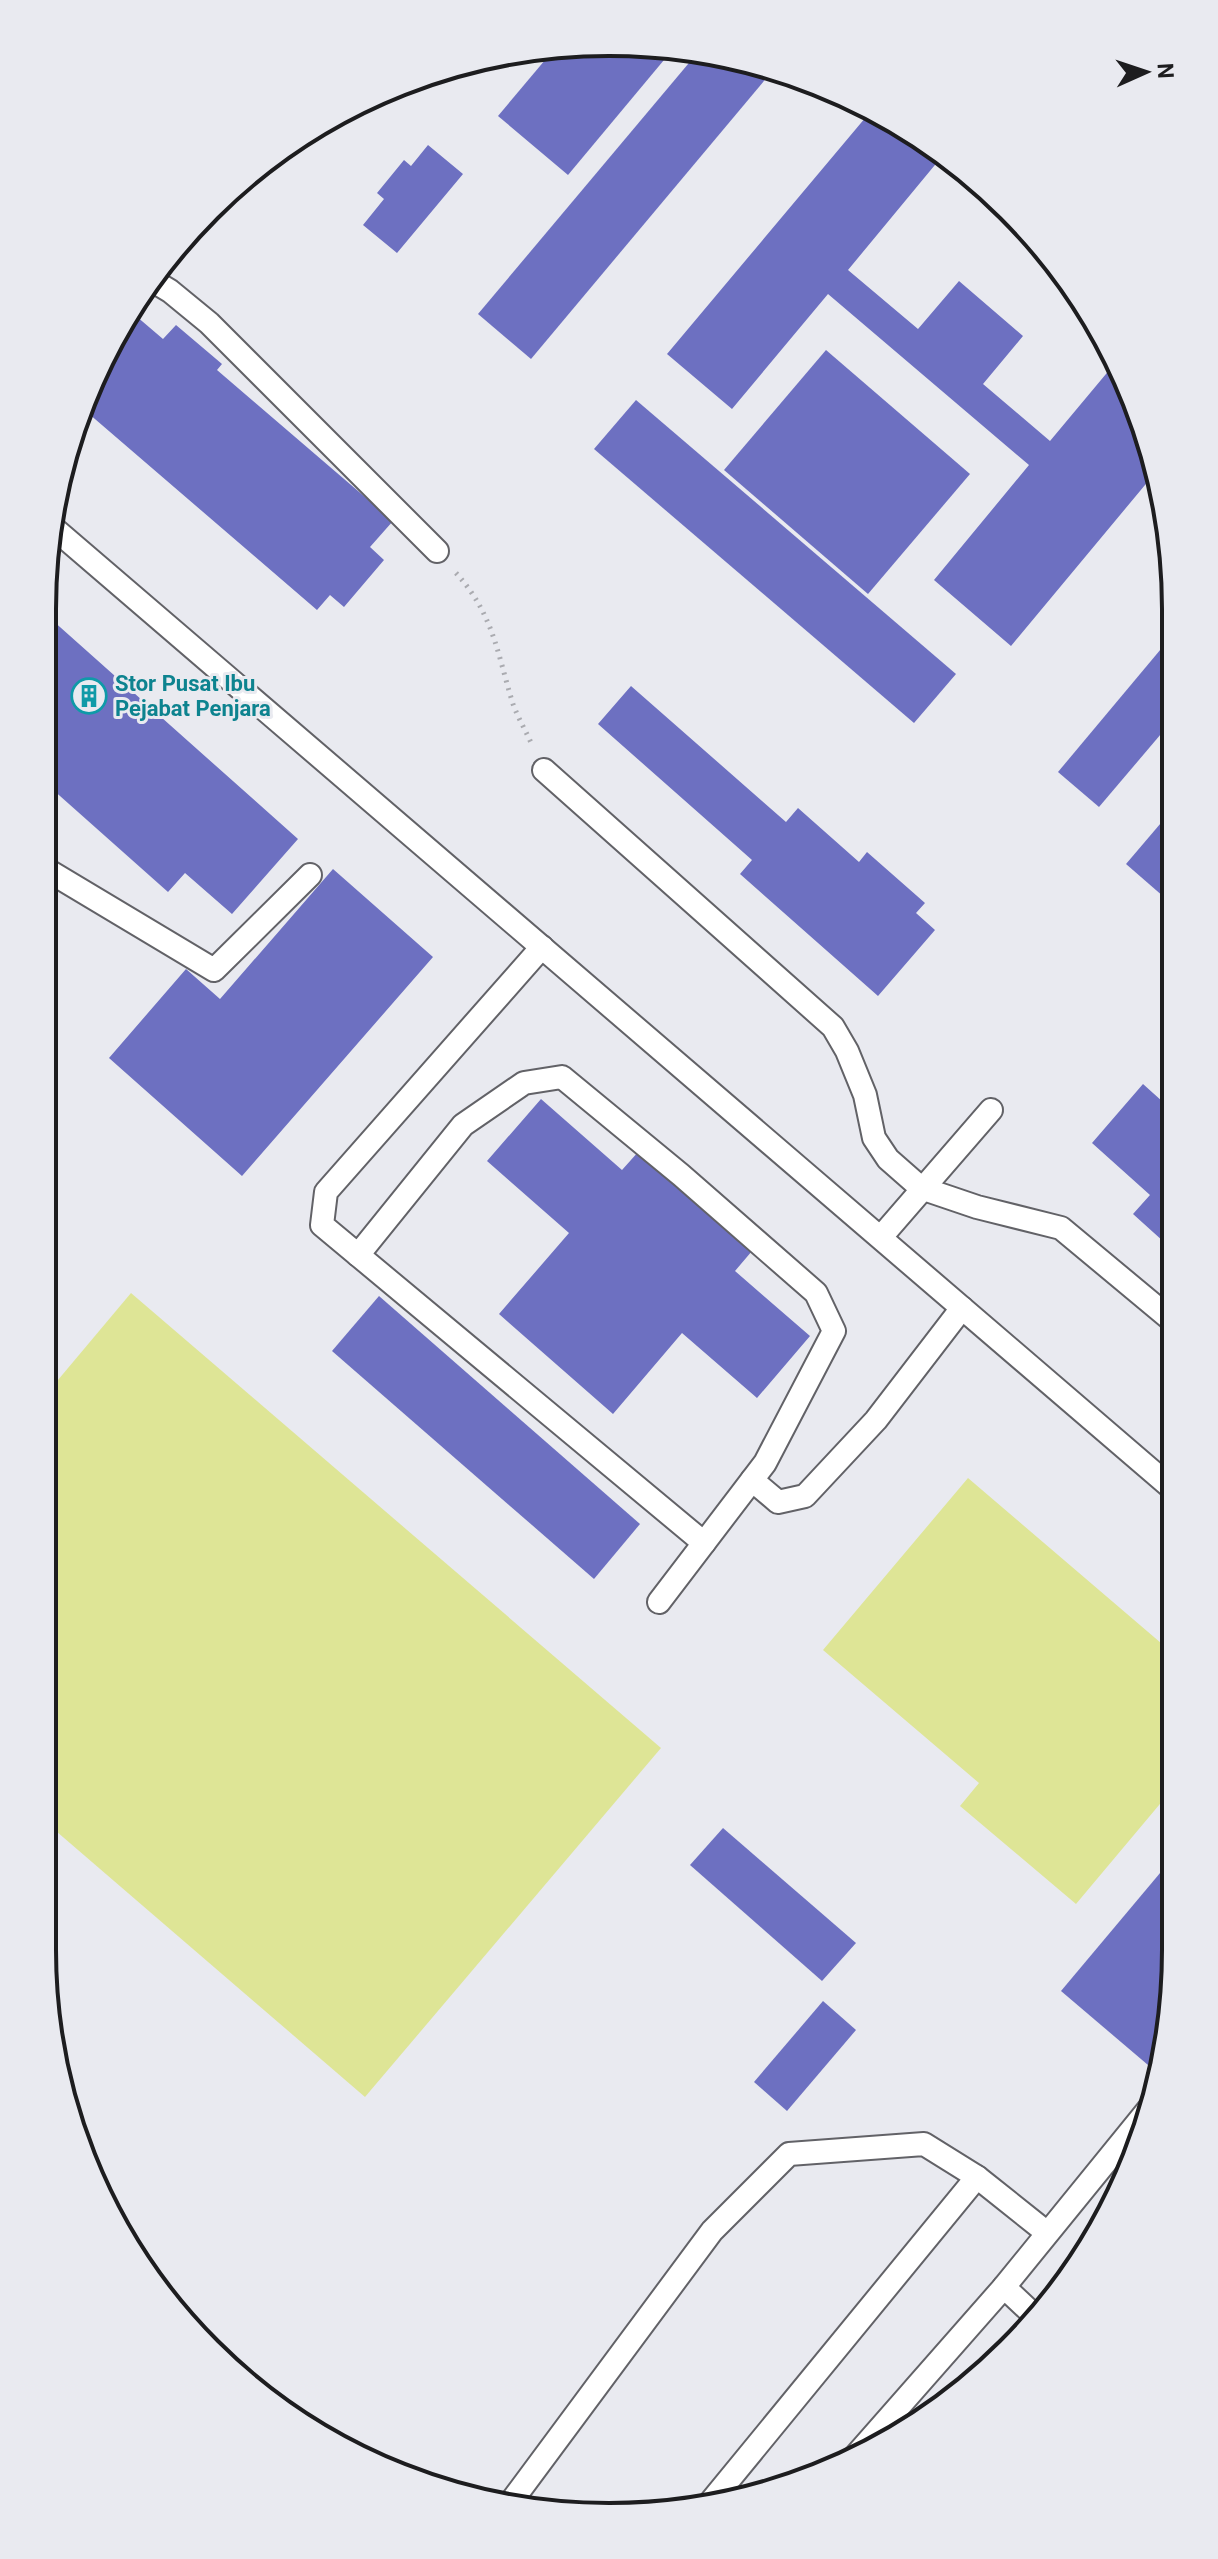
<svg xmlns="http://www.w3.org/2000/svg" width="1218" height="2559" font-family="Roboto,sans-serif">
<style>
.pitch{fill:#dee596}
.building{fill:#6d70c1}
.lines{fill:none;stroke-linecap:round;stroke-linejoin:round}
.lane-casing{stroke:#626267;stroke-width:26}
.path{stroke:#aaabb0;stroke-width:5;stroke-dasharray:2 6;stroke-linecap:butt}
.lane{stroke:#fff;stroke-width:22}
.labels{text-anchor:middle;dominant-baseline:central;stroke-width:6;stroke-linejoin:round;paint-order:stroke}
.culture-label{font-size:22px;font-weight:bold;fill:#0d838f;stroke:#e9eaf0;text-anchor:start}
.rim{fill:none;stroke:#1d1d1f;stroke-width:4}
</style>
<rect width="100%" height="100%" fill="#e9eaf0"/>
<g class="pitch">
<polygon points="131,1293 661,1748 365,2097 42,1819 42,1399"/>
<polygon points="968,1478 1175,1655 1175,1786 1076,1904 960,1806 979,1783 823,1650"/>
</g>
<g class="building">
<polygon points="609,42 674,48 568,175 498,116 556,47"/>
<polygon points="699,51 720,53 774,69 531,359 478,314"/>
<polygon points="871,111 944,154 848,270 918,329 959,281 1023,336 983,384 1050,441 1116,362 1133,392 1155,473 1011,646 934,580 1029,465 828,294 732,409 667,354"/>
<polygon points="428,145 463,174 397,253 363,225 384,199 377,193 404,160 411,166"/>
<polygon points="129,310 163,339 176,325 222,364 217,370 393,521 370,547 384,560 344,607 330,595 317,610 81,407 85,392"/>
<polygon points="826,350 970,474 868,594 724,470"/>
<polygon points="636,400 956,674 914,723 594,449"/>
<polygon points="42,611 298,839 232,914 185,873 168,892 42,780"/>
<polygon points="1171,637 1172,721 1099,807 1058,772"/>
<polygon points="631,686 786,822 798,808 859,862 867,852 925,903 916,913 935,930 878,996 740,874 752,860 598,724"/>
<polygon points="1172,810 1172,904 1126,864"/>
<polygon points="333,869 433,957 242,1176 109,1058 186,969 220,999"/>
<polygon points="1143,1084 1173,1111 1174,1251 1133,1214 1150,1195 1092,1143"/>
<polygon points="541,1099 622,1170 639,1151 752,1251 735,1271 810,1336 757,1398 682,1333 613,1414 499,1314 569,1233 487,1161"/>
<polygon points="379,1296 640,1524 594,1579 332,1351"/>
<polygon points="723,1828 856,1943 822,1981 690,1865"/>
<polygon points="1176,1854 1176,1950 1167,2043 1148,2065 1061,1991"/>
<polygon points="823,2001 856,2030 787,2111 754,2082"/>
</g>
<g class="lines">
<defs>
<g id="lane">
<polyline points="150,279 170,291 209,323 437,551"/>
<polyline points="50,525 1174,1490"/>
<polyline points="544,770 833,1027 847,1051 865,1095 874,1138 888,1159 921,1188 977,1207 1061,1228 1174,1322"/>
<polyline points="42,867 214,970 310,875"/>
<polyline points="542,947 326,1192 322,1225 358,1255 463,1125 524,1083 562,1077 681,1175 816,1293 834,1331 765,1463 659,1602"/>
<polyline points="881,1237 991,1110"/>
<polyline points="358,1255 704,1543"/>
<polyline points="752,1480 778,1502 805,1496 876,1420 962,1308"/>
<polyline points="1004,2287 1037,2318"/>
<polyline points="851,2461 1004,2287 1152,2105"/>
<polyline points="709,2504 977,2177"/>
<polyline points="508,2506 712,2231 789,2154 924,2144 977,2177 1046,2232"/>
</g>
</defs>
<use href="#lane" class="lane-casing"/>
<path class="path" d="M456,573C494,615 497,653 513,704C518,718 526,731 532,745"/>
<use href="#lane" class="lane"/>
</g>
<defs>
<symbol id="building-ring" viewBox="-11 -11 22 22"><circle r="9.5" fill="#e9eaf0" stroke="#0f9aa8" stroke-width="1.5"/><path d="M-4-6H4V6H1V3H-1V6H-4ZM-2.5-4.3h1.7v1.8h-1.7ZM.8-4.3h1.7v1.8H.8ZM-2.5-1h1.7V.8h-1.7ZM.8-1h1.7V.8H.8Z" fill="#0f9aa8"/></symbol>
</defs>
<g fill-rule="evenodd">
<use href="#building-ring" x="69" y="676" width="40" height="40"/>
</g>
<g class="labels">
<g class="culture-label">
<text x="115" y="683">Stor Pusat Ibu<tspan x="115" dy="25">Pejabat Penjara</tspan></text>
</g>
</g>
<path d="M0 0H1218V2559H0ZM609 56H609A553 553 0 0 1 1162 609V1950A553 553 0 0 1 609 2503H609A553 553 0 0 1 56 1950V609A553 553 0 0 1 609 56Z" fill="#e9eaf0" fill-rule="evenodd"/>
<path class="rim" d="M609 56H609A553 553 0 0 1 1162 609V1950A553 553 0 0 1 609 2503H609A553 553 0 0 1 56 1950V609A553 553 0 0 1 609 56Z"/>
<g transform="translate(1146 72) rotate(87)" stroke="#e9eaf0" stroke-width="6" paint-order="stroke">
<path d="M0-6L14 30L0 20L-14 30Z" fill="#1d1d1f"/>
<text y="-12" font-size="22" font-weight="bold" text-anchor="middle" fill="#1d1d1f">N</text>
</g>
</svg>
